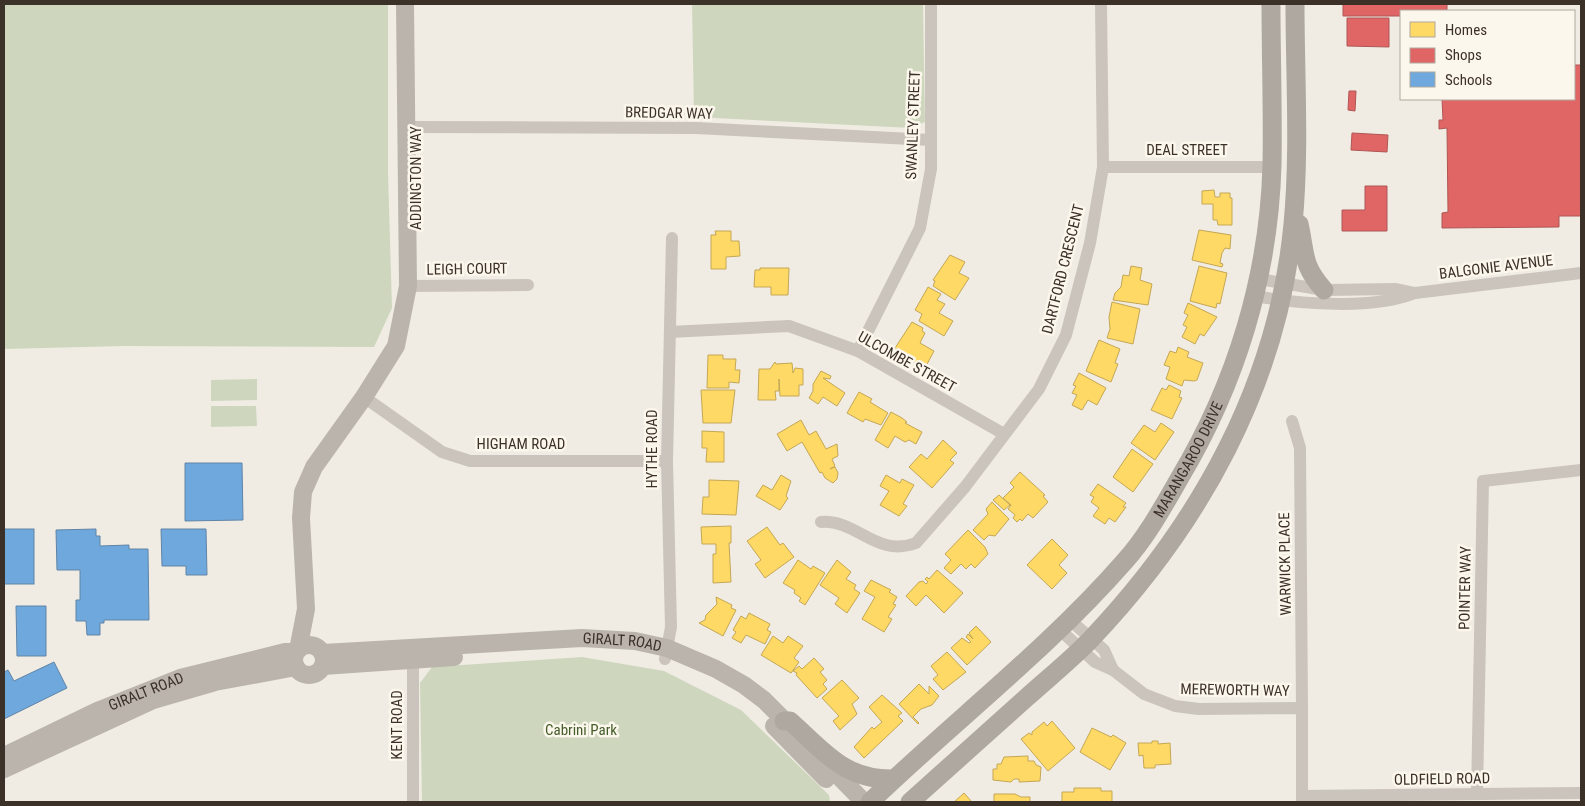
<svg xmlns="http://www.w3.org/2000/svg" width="1585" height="806" font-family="'Roboto Condensed',sans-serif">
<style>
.green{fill:#ced7bd}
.homes{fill:#ffd966;stroke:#c4a754}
.shops{fill:#e06666;stroke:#af5654}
.schools{fill:#6fa8dc;stroke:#6084a6}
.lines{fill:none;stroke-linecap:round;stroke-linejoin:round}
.street{stroke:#cac4bc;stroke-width:12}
.secondary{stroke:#bab4ad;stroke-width:18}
.primary{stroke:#afa8a1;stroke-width:19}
.labels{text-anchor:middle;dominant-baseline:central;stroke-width:5;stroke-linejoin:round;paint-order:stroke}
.street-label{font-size:15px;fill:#3c3129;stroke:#fcf7ec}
.park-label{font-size:15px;fill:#445d2a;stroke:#fcf7ec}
</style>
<rect width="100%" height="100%" fill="#f0ece4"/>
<g class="green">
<polygon points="4,4 388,4 388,172 392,308 374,347 124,346 4,349"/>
<polygon points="692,4 923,4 925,122 911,128 694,117"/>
<polygon points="257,379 257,400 211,401 211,380"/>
<polygon points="211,406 256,406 257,426 211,427"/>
<polygon points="582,657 664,671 741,710 829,795 830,802 422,802 420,683 432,667"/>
</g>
<g class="homes">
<polygon points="1214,190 1215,197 1220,197 1220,193 1230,193 1230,198 1232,198 1232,225 1218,225 1217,220 1213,220 1213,204 1202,204 1202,191"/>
<polygon points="1199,230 1231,235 1230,249 1225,248 1222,253 1220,263 1223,264 1222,267 1192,260"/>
<polygon points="715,231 731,231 731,241 739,241 740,256 726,257 726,269 711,269 711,235 716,235"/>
<polygon points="950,255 965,262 959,273 969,278 955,300 933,286 935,281 933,280"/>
<polygon points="1131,266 1142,268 1140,280 1152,284 1148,305 1113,300 1115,293 1121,287 1123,275 1129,276"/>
<polygon points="1199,266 1227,273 1220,304 1217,303 1216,308 1190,301"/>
<polygon points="760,268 789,268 788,295 771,295 771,287 754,287 755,270 760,270"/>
<polygon points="928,287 941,294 937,300 945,304 939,313 953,321 944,336 919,321 922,314 915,310"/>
<polygon points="1112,302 1140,309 1133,344 1107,338 1110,329 1109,317"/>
<polygon points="1188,303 1217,317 1204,336 1200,334 1195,344 1182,337 1187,327 1183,325 1188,315 1184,313"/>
<polygon points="912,322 923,328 922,331 925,333 920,343 934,351 925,368 903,356 905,353 895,348"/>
<polygon points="1099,340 1120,349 1115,363 1118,364 1111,382 1086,371"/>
<polygon points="1178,347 1189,352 1187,357 1203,363 1197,380 1194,381 1184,380 1182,386 1166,379 1170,367 1164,365 1170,351 1176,353"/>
<polygon points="708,355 723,355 723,359 736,359 735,370 740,370 739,383 729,382 729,388 707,388"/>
<polygon points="775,362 776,364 792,363 793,373 795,368 803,369 803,385 799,385 799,396 780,396 779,379 779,391 775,391 776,400 758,400 759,369 770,369"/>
<polygon points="821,371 831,376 830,379 823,378 845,393 837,406 823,397 818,404 809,398 813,391 813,384"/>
<polygon points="1079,373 1106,388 1097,405 1088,400 1082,410 1072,405 1077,395 1072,393 1076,386 1073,385"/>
<polygon points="1169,385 1181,391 1179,397 1182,398 1172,419 1151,410 1162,388 1166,390"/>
<polygon points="701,390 735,390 731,423 703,423"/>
<polygon points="859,392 872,399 870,402 888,413 881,425 865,419 863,422 847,413"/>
<polygon points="891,412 902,418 907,422 905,423 922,432 916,444 909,440 905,442 895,436 888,448 875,440"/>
<polygon points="801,420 809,435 816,431 826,449 837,444 838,456 832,459 835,466 830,469 835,467 838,473 837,479 833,483 825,478 822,472 820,473 802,442 787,451 777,434"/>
<polygon points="1161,423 1174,432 1155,460 1131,443 1144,425 1155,432"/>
<polygon points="702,431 724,432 724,462 706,462 707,448 702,448"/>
<polygon points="943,440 957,453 950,460 954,463 932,488 909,467 921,454 927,459"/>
<polygon points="1132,449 1153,464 1133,492 1113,477"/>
<polygon points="1020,472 1045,495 1043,496 1048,502 1033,518 1028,514 1022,521 1020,519 1017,522 1013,518 1015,515 1008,509 1011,505 1003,498 1014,487 1010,483"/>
<polygon points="781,475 791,481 786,496 788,498 780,510 756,496 763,485 772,490"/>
<polygon points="886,475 900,483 902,479 914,485 903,504 907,506 899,516 880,505 889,491 880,486"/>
<polygon points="709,480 739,481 736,515 702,514 703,497 709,497"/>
<polygon points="1098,484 1126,503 1123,507 1126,507 1115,522 1109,518 1105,524 1093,516 1099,508 1091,502 1094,497 1090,495"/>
<polygon points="999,495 1010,505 1004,510 993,500"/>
<polygon points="992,502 1009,519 995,536 989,535 984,540 973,530 988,514 986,509"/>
<polygon points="731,526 731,543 729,543 731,582 713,583 713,554 716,554 716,544 702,544 701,527"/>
<polygon points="767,527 780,545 783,543 794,557 765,578 755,564 761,560 747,541"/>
<polygon points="968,530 985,547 988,554 975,568 971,564 966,569 961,564 951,574 944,568 951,560 945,554"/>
<polygon points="1052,539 1068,555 1059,565 1067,573 1052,589 1027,565"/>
<polygon points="798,560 811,569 813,566 825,573 805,605 799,601 801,598 794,593 795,590 783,583"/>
<polygon points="837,560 851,572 846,579 856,585 854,589 860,593 847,613 835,604 839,598 820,585"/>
<polygon points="937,570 963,593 944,613 926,595 916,606 906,596 919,582 923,581 926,584 928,582 925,579 927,577 929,579"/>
<polygon points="871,580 891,590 889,592 897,597 893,604 896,605 888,617 892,619 884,632 862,619 875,597 864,591"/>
<polygon points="716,597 732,605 731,608 736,610 723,636 699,623 705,620 706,615 717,604"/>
<polygon points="749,613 770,624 767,630 771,632 765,644 746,635 741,643 732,638 736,632 733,630 741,616 746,619"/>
<polygon points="976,626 991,642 967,665 951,648 962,638 969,643 971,642 966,637 968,634 973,639 969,633"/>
<polygon points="773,636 783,643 788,636 803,646 794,658 799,662 791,673 761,655"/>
<polygon points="947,652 966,672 943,690 933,679 938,675 931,666"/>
<polygon points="814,658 824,669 820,672 827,680 823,684 827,689 817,698 796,675 797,673 793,671 799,666 802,669"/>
<polygon points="842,680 859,698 852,704 857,714 840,730 833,721 839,716 822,698"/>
<polygon points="919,684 929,694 929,686 939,696 932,705 921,709 913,717 919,723 918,724 899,704"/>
<polygon points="882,695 902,713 898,716 903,721 864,758 854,747 872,727 874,729 882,722 869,707"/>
<polygon points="1052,721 1075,748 1048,771 1021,739 1029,733 1032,735 1032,732 1044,722 1047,726"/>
<polygon points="1092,728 1111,737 1113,735 1126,743 1110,770 1080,752"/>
<polygon points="1152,741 1158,741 1158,744 1170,743 1171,764 1155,765 1155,768 1144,768 1143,755 1139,756 1138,743 1152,743"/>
<polygon points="1028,756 1028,761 1034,761 1036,765 1041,767 1040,781 1019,782 1019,779 1014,779 1011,782 993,780 993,769 997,769 997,764 1001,764 1004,757"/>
<polygon points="1074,788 1101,788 1101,791 1112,791 1112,802 1062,802 1062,792 1074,792"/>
<polygon points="964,793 972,802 954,802"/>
<polygon points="994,794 1015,794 1021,797 1030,797 1030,802 994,802"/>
</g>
<g class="shops">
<polygon points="1343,4 1447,4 1447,11 1401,11 1401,16 1343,16"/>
<polygon points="1347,18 1389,18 1389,47 1347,46"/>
<polygon points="1574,65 1581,65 1581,216 1559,216 1559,227 1442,228 1442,213 1448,212 1447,128 1439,129 1439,120 1443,120 1442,99 1574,99"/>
<polygon points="1349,91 1356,91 1355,111 1348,110"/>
<polygon points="1352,133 1388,135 1387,152 1351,150"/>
<polygon points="1365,186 1387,186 1387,231 1342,231 1342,210 1365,210"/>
</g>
<g class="schools">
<polygon points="185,463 242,463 243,520 185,521"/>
<rect x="4" y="529" width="30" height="55"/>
<polygon points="96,529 96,536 100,536 100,546 129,545 129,549 148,549 149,620 104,620 104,623 100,623 100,635 87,635 86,621 76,621 76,600 80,600 80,570 57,570 56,530"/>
<polygon points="161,529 206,529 207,575 186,575 186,566 162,566"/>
<polygon points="16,606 46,606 46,656 17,656"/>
<polygon points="54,662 67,688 4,719 4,672 8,670 14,681"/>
</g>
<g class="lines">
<g class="street">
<polyline points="407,127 696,128 931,140"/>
<polyline points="1103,167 1272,167"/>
<polyline points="1259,279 1324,290 1396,289 1415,293"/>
<polyline points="408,286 528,285"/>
<path d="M1255,296C1300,304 1373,310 1415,293L1581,273"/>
<polyline points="670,332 789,326 858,351 1004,434"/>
<polyline points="858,351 920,228 931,169 931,4"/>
<polyline points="364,397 442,452 470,461 667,461"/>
<polyline points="1292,421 1300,448 1302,708"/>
<path d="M821,522C857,519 876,558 916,543L965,487L1039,389L1066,335L1090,243L1103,167L1101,4"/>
<polyline points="1070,620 1104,650 1113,670"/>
<polyline points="1060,630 1095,662 1113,670 1144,694 1175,706 1199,709 1302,708 1302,802"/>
<polyline points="413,653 413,802"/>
<polyline points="665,659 671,627 667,461 672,238"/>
<polyline points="1477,794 1483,481 1581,470"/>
<polyline points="1302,796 1581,793"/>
</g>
<g class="secondary">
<circle cx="309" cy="660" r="15"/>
<polyline points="298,650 306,609 301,518 303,492 314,467 364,397 396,346 408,286 405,4"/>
<path id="s1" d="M323,653L582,638L635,641L667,648L716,669L744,685L764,700L795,731"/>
<polyline points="323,666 454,657"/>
<polyline points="774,726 826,779"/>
<path id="s2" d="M4,756L97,711L180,678L285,652H296"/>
<polyline points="820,757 864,802"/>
<polyline points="4,769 153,700 215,682 296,667"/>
</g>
<g class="primary">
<path d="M1299,224C1306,254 1301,264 1324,290"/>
<path d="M784,721H790C824,751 844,780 893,779"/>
<path id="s3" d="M870,802C954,721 1047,650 1124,562C1146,538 1163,507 1179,479C1236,384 1269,276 1272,165C1273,111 1271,57 1271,4"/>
<path d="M910,802C948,768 987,733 1025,699C1047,679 1071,660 1091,639C1200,524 1278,384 1293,224C1300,151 1295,77 1295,4"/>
</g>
</g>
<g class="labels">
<g class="street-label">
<text transform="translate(669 113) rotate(1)">BREDGAR WAY</text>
<text transform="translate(913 125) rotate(-88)">SWANLEY STREET</text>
<text x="1187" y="150">DEAL STREET</text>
<text transform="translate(416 178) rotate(-90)">ADDINGTON WAY</text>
<text transform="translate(1496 267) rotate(-7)">BALGONIE AVENUE</text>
<text transform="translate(467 269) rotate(-1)">LEIGH COURT</text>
<text transform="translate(1063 269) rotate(-76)">DARTFORD CRESCENT</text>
<text transform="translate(907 362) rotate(29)">ULCOMBE STREET</text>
<text x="521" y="444">HIGHAM ROAD</text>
<text transform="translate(652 449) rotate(-90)">HYTHE ROAD</text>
<text stroke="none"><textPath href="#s3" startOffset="471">MARANGAROO DRIVE</textPath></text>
<text transform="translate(1285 564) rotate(-91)">WARWICK PLACE</text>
<text transform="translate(1465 588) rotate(-89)">POINTER WAY</text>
<text stroke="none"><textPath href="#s1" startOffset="300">GIRALT ROAD</textPath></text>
<text transform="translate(1235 690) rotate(1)">MEREWORTH WAY</text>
<text stroke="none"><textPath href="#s2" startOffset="156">GIRALT ROAD</textPath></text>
<text transform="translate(397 725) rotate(-90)">KENT ROAD</text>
<text transform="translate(1442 779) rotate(-1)">OLDFIELD ROAD</text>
</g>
<g class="park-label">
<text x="581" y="730">Cabrini Park</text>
</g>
</g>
<rect width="1585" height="806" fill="none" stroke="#3c3129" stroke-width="10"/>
<rect x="1400" y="10" width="175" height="90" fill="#fcf7ec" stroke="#afa89e"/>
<rect x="1410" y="22" width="25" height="15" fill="#ffd966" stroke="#afa89e"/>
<text x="1445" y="35" font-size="15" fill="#3c3129">Homes</text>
<rect x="1410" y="48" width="25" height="15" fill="#e06666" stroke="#afa89e"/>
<text x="1445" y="60" font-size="15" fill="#3c3129">Shops</text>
<rect x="1410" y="72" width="25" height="15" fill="#6fa8dc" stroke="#afa89e"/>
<text x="1445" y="85" font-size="15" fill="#3c3129">Schools</text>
</svg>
